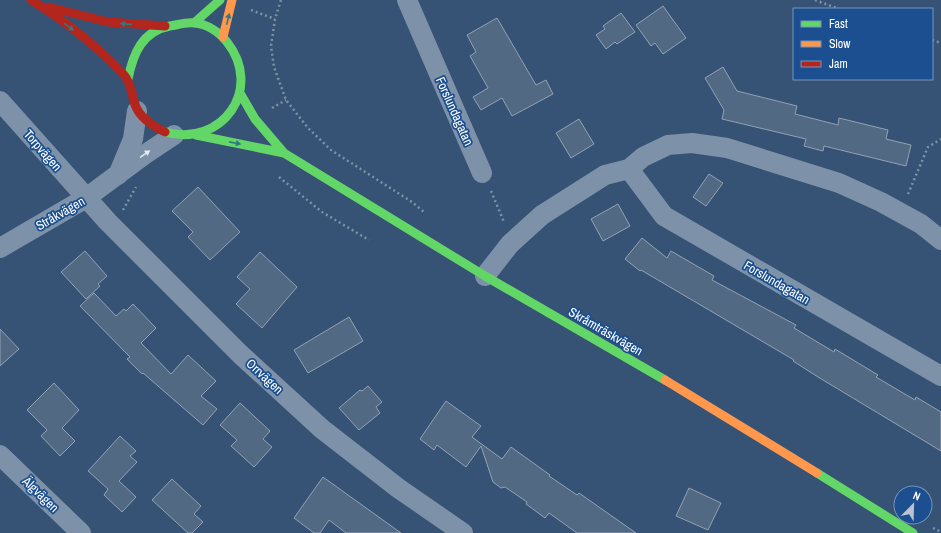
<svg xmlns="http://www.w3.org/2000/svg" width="941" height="533" viewBox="0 0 941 533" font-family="'Archivo Narrow',sans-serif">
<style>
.building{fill:#526984;stroke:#92a2b6}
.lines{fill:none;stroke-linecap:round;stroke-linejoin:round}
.path{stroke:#7d92a8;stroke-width:2.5;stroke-dasharray:2 3;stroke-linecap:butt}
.street{stroke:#7d92a8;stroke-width:20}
.fast{stroke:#63d668;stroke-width:9}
.slow{stroke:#ff974d;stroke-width:9}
.jam{stroke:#b3261e;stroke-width:9}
.oneway{fill:#317883}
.oneway2{fill:#e5e9ee}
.labels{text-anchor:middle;stroke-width:3.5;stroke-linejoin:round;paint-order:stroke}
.street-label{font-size:13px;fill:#fff;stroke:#1b4f8f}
</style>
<rect width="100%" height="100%" fill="#365274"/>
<path class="building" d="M663,6l23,32 -23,16 -8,-11 -4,3 -15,-21z
M621,13l14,19 -18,12 -2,-2 -9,7 -10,-14 9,-6 -2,-3z
M497,18l39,67 10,-5 7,14 -41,22 -10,-18 -21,12 -8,-13 15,-9 -18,-32 6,-4 -9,-17z
M723,67l14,24 60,15 -2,8 43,11 1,-7 49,12 -2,9 25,6 -5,21 -82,-20 -1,5 -19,-5 2,-7 -84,-20 2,-9 -19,-32z
M579,119l15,25 -23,14 -15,-25z
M709,174l14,9 -17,23 -13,-9z
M198,187l42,45 -30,28 -22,-23 5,-5 -21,-21z
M618,204l12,22 -27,15 -12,-22z
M642,238l25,20 4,-7 43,25 -2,4 84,45 -2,3 40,24 1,-3 43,26 -2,2 39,23 1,-3 25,15v39l-123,-74 -25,-16 1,-1 -153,-90 -1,1 -15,-12z
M85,251l22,25 -9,8 2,2 -14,13 -25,-27z
M260,252l37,35 -35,41 -26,-24 14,-15 -13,-12z
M94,293l22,23 8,-7 2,2 7,-7 23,24 -15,15 30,31 17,-19 28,26 -15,15 16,13 -14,16 -60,-52 -1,1 -15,-15 3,-2 -50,-51z
M349,317l14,24 -55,32 -14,-23z
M0,329l19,20 -19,17z
M54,383l25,27 -17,18 13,13 -15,15 -19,-20 6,-6 -20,-20z
M368,386l14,16 -6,5 4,6 -21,17 -20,-22 21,-18 2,1z
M446,401l35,25 -9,11 30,22 9,-12 39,28 -1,1 28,19 2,-2 57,40h-59l-28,-20 -4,5 -19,-14 1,-2 -22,-15 -4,1 -8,-6 -12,-36 -15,21 -29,-22 -3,5 -14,-11z
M240,403l30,28 -7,8 9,8 -18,20 -23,-21 6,-6 -17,-15z
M120,436l16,15 -6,5 7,6 -18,19 17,16 -14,15 -18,-17 4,-6 -20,-18z
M323,477l78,56h-55l-17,-13 -9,13h-6l-20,-15z
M172,479l29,27 -7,8 9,8 -11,11h-4l-36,-33z
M689,488l32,15 -13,27 -32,-14z"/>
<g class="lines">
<path class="path" d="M281,0l-6,19 -4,27 3,21 12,33 22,28 23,22 81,52 12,10
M815,0l24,9
M251,10l24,9
M932,40l9,3
M272,108l14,-8
M279,177l43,35 47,28
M491,191l13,31
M908,194l20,-47 13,-8
M123,210l13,-23
M933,528l8,4"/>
<path class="street" d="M407,0l75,173
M0,101l108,121 132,132 82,75 76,59 65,45
M629,169l35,47 277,160
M118,175l15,-36 4,-28
M0,248l86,-50 58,-43 30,-20
M485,276l25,-32 32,-29 63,-40 24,-6 14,-12 25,-12 24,-2 35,5 112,35 42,19 40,22 20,16
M0,455l81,78"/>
<path class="fast" d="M194,23l26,-23
M128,79c5,-25 14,-48 42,-53 7,-1 16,-4 24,-3 13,1 25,9 33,19 37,47 -5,106 -62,90
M240,93l15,26 29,34 201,123 180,104
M196,135l88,18
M817,473l96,60"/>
<path class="slow" d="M223,37l9,-37
M665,380l152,93"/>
<path class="jam" d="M31,0c34,21 66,46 93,75 9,10 7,23 13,34 5,10 19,19 28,23
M48,7l60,15 57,4"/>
</g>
<defs><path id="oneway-solid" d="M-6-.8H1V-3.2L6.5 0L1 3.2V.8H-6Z"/></defs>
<g class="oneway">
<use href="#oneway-solid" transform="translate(228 19) rotate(-77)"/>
<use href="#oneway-solid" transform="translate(126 24) rotate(-175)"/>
<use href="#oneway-solid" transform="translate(69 27) rotate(36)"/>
<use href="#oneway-solid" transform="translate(235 143) rotate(11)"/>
</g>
<use class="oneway2" href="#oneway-solid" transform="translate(145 154) rotate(-35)"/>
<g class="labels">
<g class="street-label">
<text transform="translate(455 111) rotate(66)" y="5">Forslundagatan</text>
<text transform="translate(43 150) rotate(49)" y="5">Torpvägen</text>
<text transform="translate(60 213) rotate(-30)" y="5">Stråkvägen</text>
<text transform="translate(777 282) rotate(30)" y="5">Forslundagatan</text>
<text transform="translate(606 331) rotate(30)" y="5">Skråmträskvägen</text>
<text transform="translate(265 376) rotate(43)" y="5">Orrvägen</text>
<text transform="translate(41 494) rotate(44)" y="5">Älgvägen</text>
</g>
</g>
<rect x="793" y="8" width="140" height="72" fill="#1b4f8f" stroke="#7695bc"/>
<rect x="801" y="21" width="20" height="6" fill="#63d668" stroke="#7695bc"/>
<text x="829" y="28" font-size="12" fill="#ffffff">Fast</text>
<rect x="801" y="41" width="20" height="6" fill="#ff974d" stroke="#7695bc"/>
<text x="829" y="48" font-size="12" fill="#ffffff">Slow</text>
<rect x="801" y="61" width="20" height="6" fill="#b3261e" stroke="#7695bc"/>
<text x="829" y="68" font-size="12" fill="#ffffff">Jam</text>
<g transform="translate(913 505) rotate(23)"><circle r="19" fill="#1b4f8f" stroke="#7695bc"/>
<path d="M0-3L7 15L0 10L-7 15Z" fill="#b9c2ce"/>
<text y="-6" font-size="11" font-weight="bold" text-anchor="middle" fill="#ffffff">N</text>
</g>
</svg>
